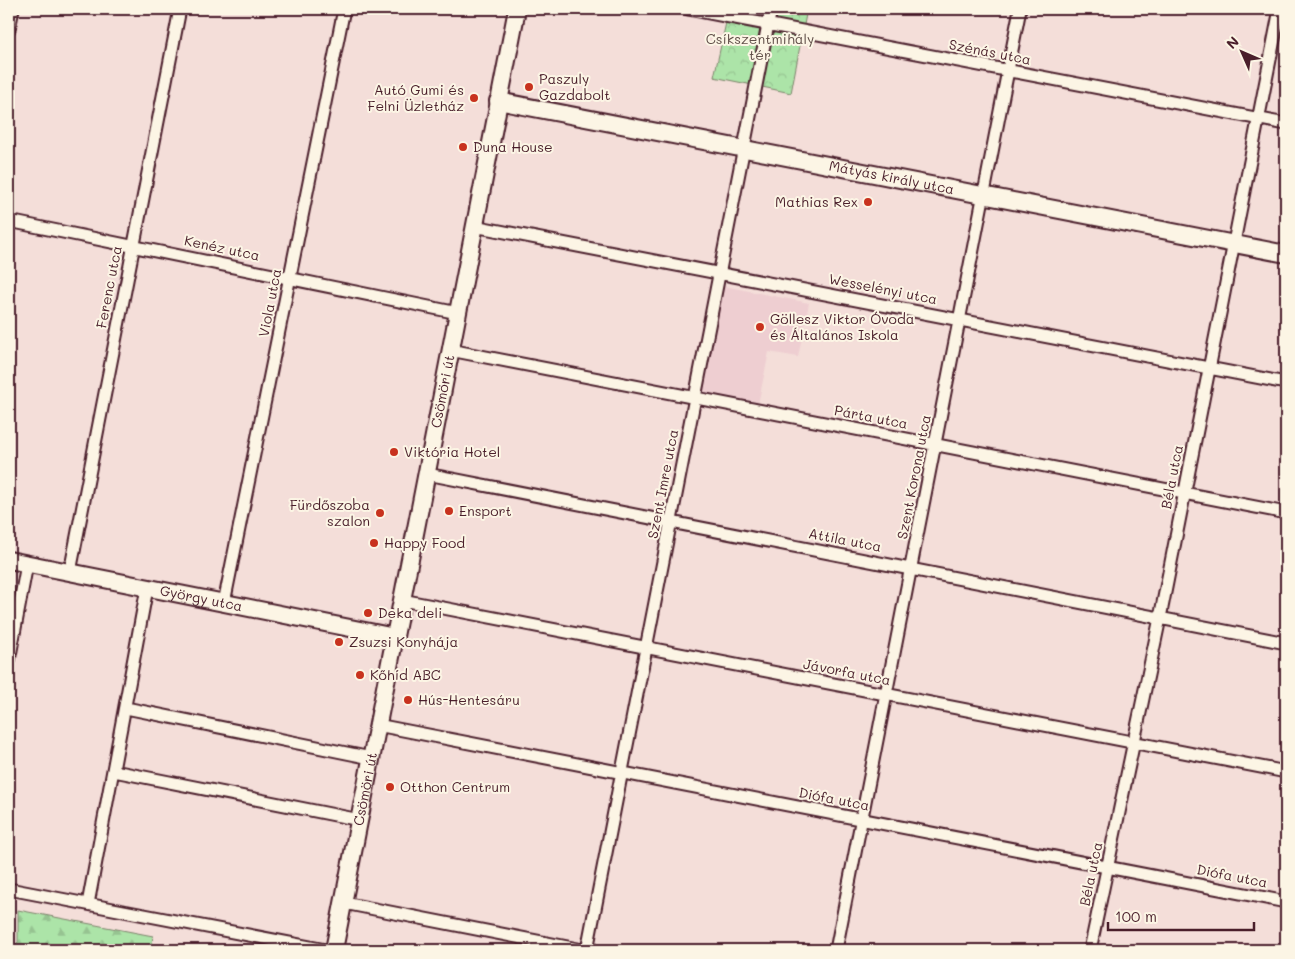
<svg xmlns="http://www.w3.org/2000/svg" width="1295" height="959" viewBox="0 0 1295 959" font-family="Mali,sans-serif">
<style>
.built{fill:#eeced1}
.forest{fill:url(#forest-firs);stroke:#7b826a}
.park{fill:url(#park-crowns);stroke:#7b826a}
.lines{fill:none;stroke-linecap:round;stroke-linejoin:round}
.street-casing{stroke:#4a1f2b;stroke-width:15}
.secondary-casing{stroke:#4a1f2b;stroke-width:20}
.street{stroke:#fcf5e5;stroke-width:11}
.secondary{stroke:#fcf5e5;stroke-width:16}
.poi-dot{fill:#c8321e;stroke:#fcf5e5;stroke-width:2}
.labels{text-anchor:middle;stroke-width:4;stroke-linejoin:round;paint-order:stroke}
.park-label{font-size:14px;fill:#62504a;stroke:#fcf5e5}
.street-label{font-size:14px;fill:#4a1f2b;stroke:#fcf5e5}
.poi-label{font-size:14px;fill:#4a1f2b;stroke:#fcf5e5;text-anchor:start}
</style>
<defs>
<pattern id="forest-firs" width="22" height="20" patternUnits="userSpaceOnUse" patternTransform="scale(1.25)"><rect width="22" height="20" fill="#ace4a8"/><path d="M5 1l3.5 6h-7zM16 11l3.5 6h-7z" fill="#96c391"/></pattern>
<pattern id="park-crowns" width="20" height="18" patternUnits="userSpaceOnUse" patternTransform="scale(1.25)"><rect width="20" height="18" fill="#ace4a8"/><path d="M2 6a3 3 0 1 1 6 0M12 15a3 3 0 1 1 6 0" fill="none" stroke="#96c391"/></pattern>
</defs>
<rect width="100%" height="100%" fill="#f4ded9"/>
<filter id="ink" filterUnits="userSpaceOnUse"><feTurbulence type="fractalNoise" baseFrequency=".02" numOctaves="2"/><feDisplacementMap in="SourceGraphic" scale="10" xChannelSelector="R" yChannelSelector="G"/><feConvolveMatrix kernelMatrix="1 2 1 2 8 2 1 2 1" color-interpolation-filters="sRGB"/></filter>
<g filter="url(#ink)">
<path class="built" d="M724,286l85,17 -11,54 -29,-5 -11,52 -55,-11z"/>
<path class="forest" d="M18,910l135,26 -2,14h-140l7,-8z"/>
<path class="park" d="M729,9h78l-16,84 -77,-16z"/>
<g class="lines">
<defs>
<path id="street" d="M688,9l598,115
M9,29l4,-20
M9,221l449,92
M474,226l812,157
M450,350l836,163
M427,474l859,169
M70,572l110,-563
M402,600l884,172
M224,603l120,-594
M9,661l18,-97
M126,708l245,50
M377,725l909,177
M114,771l246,49
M9,889l317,61
M344,903l239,47
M88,904l59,-316
M587,950l184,-941
M836,950l184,-941
M1090,950l70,-332 120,-609"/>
<g id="secondary">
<path id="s1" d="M498,101l788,153"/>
<path id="s2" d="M9,560l386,77"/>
<path id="s3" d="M334,950l183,-941"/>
</g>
</defs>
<use href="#street" class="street-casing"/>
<use href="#secondary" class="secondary-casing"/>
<use href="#street" class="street"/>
<use href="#secondary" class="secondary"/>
</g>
</g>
<g class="poi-dot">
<circle cx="529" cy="87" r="5"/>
<circle cx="474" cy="98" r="5"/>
<circle cx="463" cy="147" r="5"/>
<circle cx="868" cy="202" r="5"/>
<circle cx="760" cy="327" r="5"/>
<circle cx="394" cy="452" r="5"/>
<circle cx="449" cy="511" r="5"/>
<circle cx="380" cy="513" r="5"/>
<circle cx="374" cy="543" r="5"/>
<circle cx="368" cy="613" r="5"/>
<circle cx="339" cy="642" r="5"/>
<circle cx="360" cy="675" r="5"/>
<circle cx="408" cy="700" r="5"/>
<circle cx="390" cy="787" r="5"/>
</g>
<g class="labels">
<g class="park-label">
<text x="760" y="44">Csíkszentmihály<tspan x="760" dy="16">tér</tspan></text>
</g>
<g class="street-label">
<text transform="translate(990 52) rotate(11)" y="5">Szénás utca</text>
<text dy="5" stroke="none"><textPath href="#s1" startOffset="401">Mátyás király utca</textPath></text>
<text transform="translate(222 248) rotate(12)" y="5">Kenéz utca</text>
<text transform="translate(109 287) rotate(-79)" y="5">Ferenc utca</text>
<text transform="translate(883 289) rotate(11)" y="5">Wesselényi utca</text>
<text transform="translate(270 303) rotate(-79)" y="5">Viola utca</text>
<text dy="5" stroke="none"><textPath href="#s3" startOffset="569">Csömöri út</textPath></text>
<text transform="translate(871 417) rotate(11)" y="5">Párta utca</text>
<text transform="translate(914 477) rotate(-79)" y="5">Szent Korona utca</text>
<text transform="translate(1172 477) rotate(-79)" y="5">Béla utca</text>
<text transform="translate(663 484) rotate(-79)" y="5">Szent Imre utca</text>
<text transform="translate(845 540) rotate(11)" y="5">Attila utca</text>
<text dy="5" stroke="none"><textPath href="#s2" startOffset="196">György utca</textPath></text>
<text transform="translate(847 672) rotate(11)" y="5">Jávorfa utca</text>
<text dy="5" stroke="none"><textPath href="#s3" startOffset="164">Csömöri út</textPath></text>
<text transform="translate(834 799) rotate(11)" y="5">Diófa utca</text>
<text transform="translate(1091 874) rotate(-78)" y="5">Béla utca</text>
<text transform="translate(1232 876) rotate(11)" y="5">Diófa utca</text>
</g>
<g class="poi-label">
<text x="539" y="84">Paszuly<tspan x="539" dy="16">Gazdabolt</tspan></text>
<text x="464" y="95" text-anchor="end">Autó Gumi és<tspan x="464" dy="16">Felni Üzletház</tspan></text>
<text x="473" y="152">Duna House</text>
<text x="858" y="207" text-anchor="end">Mathias Rex</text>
<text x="770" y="324">Göllesz Viktor Óvoda<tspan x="770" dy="16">és Általános Iskola</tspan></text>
<text x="404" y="457">Viktória Hotel</text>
<text x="370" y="510" text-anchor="end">Fürdőszoba<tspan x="370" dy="16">szalon</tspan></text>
<text x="459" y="516">Ensport</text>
<text x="384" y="548">Happy Food</text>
<text x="378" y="618">Deka deli</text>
<text x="349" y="647">Zsuzsi Konyhája</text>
<text x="370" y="680">Kőhíd ABC</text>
<text x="418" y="705">Hús-Hentesáru</text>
<text x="400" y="792">Otthon Centrum</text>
</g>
</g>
<rect width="1295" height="959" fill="none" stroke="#fcf5e5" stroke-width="30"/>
<rect x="15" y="15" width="1265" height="929" fill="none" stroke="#4a1f2b" stroke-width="2" filter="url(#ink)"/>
<g transform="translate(1242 52) rotate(315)" stroke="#fcf5e5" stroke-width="4" paint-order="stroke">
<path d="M0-4L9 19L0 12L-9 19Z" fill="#4a1f2b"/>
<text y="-8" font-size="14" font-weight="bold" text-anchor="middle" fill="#4a1f2b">N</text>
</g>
<path d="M1108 922v8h146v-8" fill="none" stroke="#4a1f2b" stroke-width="2.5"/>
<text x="1115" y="922" font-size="15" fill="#4a1f2b" stroke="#fcf5e5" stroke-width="4" paint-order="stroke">100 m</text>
</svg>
